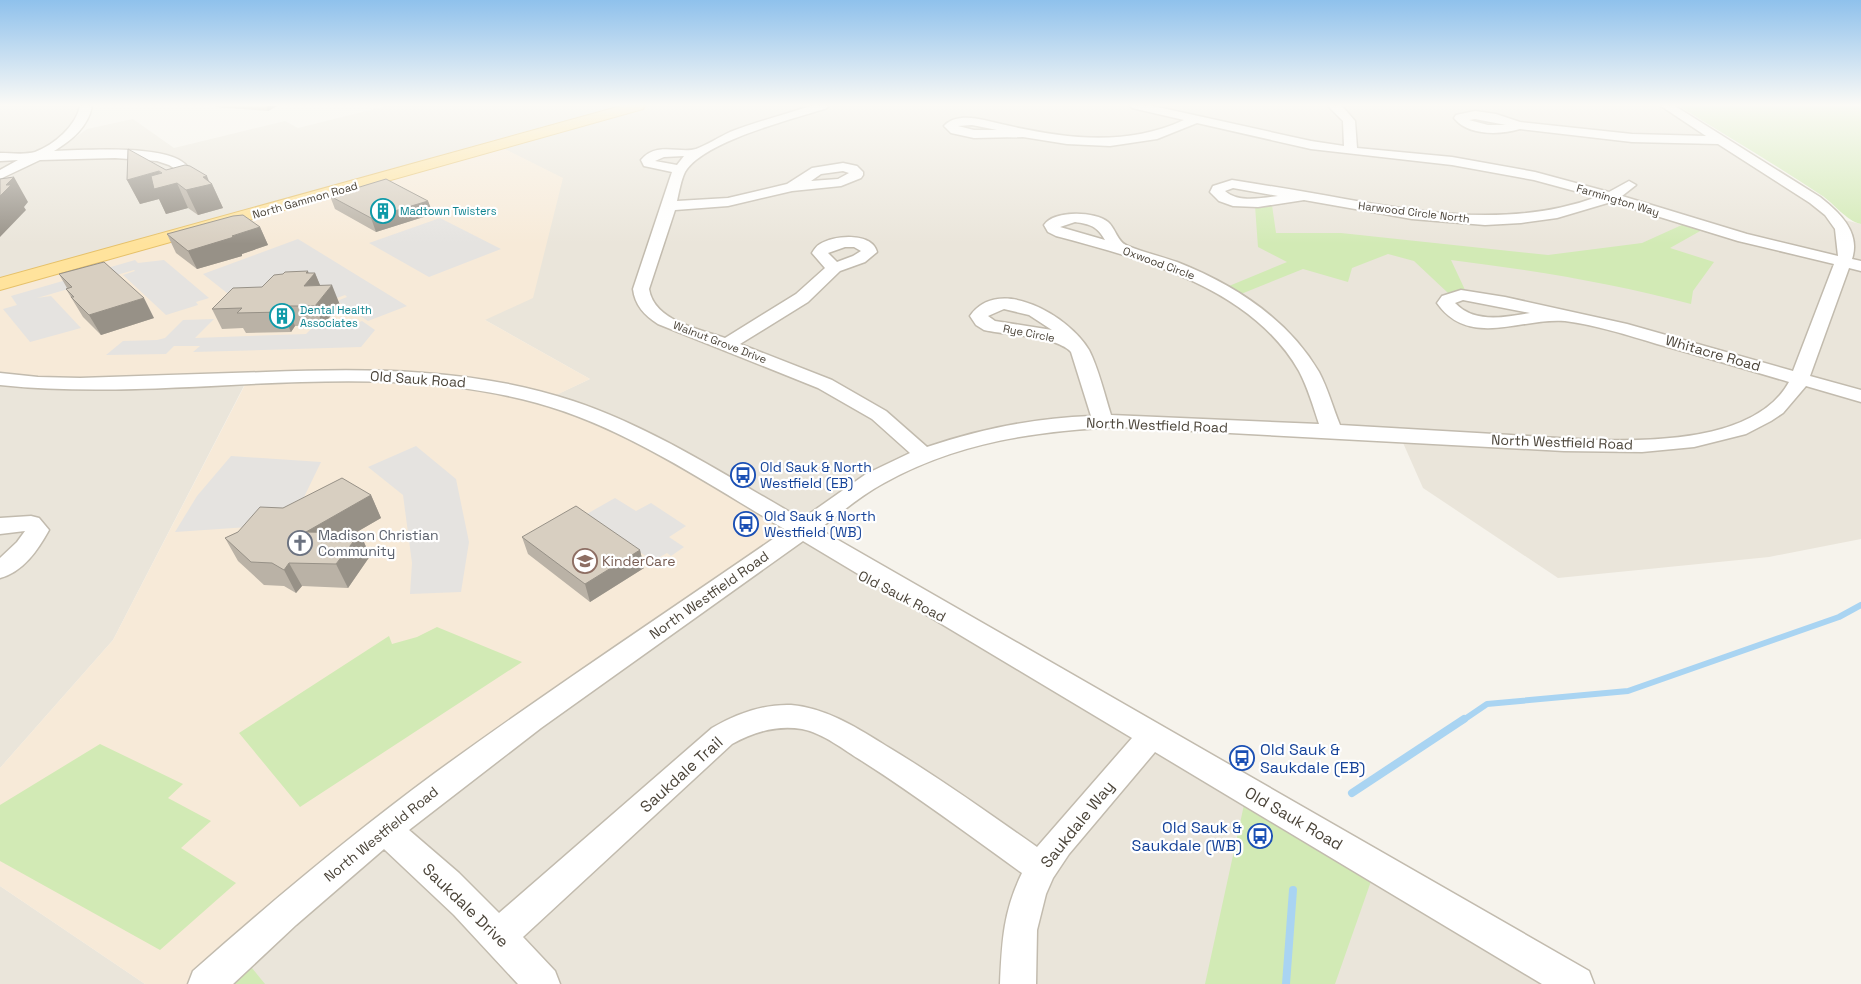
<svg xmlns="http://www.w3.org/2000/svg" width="1861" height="984" viewBox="0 0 1861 984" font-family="'Space Grotesk',sans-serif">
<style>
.residential{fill:#eae5da}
.commercial{fill:#f7ead8}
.green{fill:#d2eab5}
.parking{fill:#e5e3e0}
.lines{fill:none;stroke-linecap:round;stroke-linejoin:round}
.stream-far1{stroke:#a9d4f2;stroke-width:6}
.stream{stroke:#a9d4f2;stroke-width:8}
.minor-casing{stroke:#c2bbae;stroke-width:3}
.major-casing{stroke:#e6c16a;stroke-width:2}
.minor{fill:#fff;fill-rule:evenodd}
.major{fill:#ffe39c;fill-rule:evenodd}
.wall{fill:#bab2a6}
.shaded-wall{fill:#979187}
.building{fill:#d8cfc1;stroke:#979187}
.labels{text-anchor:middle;stroke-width:4.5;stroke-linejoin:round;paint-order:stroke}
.far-street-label{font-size:11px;fill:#4b4439;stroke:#fff}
.far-culture-label{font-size:11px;fill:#0d838f;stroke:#fff;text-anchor:start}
.street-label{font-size:14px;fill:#4b4439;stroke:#fff}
.transit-label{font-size:14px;fill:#164399;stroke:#fff;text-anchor:start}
.worship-label{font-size:14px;fill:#5b616d;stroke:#fff;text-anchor:start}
.education-label{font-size:14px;fill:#785e54;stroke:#fff;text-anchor:start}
.near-transit-label{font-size:16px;fill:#164399;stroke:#fff;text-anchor:start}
.near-street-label{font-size:16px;fill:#4b4439;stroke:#fff}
</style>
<rect width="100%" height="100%" fill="#f6f3ec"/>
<path class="residential" d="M0,106h86l-10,23 -76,46z
M386,106h239l-625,172v-96l62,-35 25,-18 46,-10 41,29 111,-27 13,7z
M638,106h1029l169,112 25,6v315l-92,18 -211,21 -135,-90 -23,-52 -314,-14 -162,33 -121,74 773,455h-1370l341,-585 43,-20 -105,-59 14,-174z
M248,378l-135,262 -113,128v-389z
M0,886l145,98h-145z"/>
<path class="commercial" d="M499,146l64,32 -30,120 -48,22 105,59 -42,20 19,7 236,124 -216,150 -381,304h-61l-145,-98v-118l113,-128 135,-261h-248v-95z"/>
<path class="green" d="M1679,106h182v118c-15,-3 -27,-21 -40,-29 -46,-31 -95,-59 -142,-89z
M1272,205l4,28h65l207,22 94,-12 42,-19 18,6 -32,18 44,14 -21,29 -2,13c-79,-21 -159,-34 -240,-44l15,32 -18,1 -34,-32 -26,-7 -36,14 -4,14 -45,-13 -62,25 -12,-8 58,-24 -29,-15 -3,-41z
M437,627l85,35 -222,145 -61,-74 150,-97 3,8 25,-7z
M100,744l83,40 -15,14 43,23 -30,27 55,35 -76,67 -160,-89v-56z
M1247,791l129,76 -41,117h-130z
M239,952l26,32h-59z"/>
<path class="parking" d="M440,218l61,31 -72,28 -60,-34z
M298,239l109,67 -39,15 -31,-20 10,-4 -2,-2 -11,4 -82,2 -15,-11 -10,3 -24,-19z
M135,260l3,3 26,-3 45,38 -13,4 2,3 -32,10 -43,-40 12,-4 -1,-1 -97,28 14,-2 30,32 -51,14 -27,-33 14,-4 -6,-9z
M214,319l-19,19 111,-4 6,-6 37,-2 13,-5 13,9 -14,17 -168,5 7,-6h-26l-8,8 -60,1 17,-14 34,-1 8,-2 18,-18z
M416,446l40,33 13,63 -8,50 -51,2 2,-31 -9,-68 -35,-28z
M231,456l90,6 -30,62 -116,8 22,-36z
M615,498l21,13 15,-8 35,23 -17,11 15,10 -13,9 -4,-3 -14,8 -68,-46z"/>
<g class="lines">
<path class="stream-far1" d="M1462,721l25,-17 141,-13 211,-74 22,-12"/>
<path class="stream" d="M1352,793l112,-74
M1286,984l7,-94"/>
<defs>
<path id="minor" d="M80,106h12c-4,21 -20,34 -38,45 31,-1 102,-6 127,10 7,4 11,11 15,18l-2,3h-10l-7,-12 -8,-5 -12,-4 -42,-3 -75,2 -40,19v-9l18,-10 -18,1v-8c10,0 25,2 35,-1 19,-7 41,-26 45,-46z
M810,106h19l-2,2c-33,11 -124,33 -142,64 -4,8 -6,20 -8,29l51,-3 59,-14 25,-16 31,-5 14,3 6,6v3l-2,3 -20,8 -49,5 -64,15 -53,4 -26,79c5,32 50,40 76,49l71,-44 29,-26 -13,-15c2,-3 4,-7 8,-9 14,-9 52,-12 57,8l-12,10 -25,9 -32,31 -68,42 92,36 54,31 41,36c53,-18 108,-29 164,-31l-20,-64c-14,-16 -66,-17 -87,-22l-8,-5 -6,-9c29,-42 100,1 119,34 9,17 16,46 22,65l208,9c-6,-18 -11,-36 -20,-53 -48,-84 -157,-112 -243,-135l-8,-4 -4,-7c10,-15 51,-14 64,-3 7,6 10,20 18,23 16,7 34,11 51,17 56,22 111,57 142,110 9,17 14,36 21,53 57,3 114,7 171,10 72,4 236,24 278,-53 -44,-13 -88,-26 -132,-38 -30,-9 -61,-19 -92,-23 -42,-4 -96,28 -128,-18l5,-7 19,-6 44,7 122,27 166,47 41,-107 -96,-23 -127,-39 -54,16 -36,5 -36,2 -73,-6 -108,-19 -46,7 -25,-1 -14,-5 -9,-9 3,-6 19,-6c38,6 75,12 113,19 83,15 170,28 252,-2l-63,-17 -82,-15 -141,-16 -114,-26 -40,16 -47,7 -43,-2 -44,-7 -49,1 -23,-5 -7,-7c9,-11 28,-9 40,-6 66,16 135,30 200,0l-52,-12 -2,-2h23l158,35 33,5 -1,-25 -15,-15h14l13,15 2,27 95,9 83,15 74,20 20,-11 7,4 -14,11 125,38 91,22 -3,-27 -10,-14 -15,-12 -92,-59 -86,-2 -112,-13c-20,6 -52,7 -66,-11l2,-3 19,-4 21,3 24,8 112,12 74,2 -45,-30h14l145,91c19,15 41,35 32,62l9,2v10l-12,-3 -39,108 51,14v12l-55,-16 -23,27 -12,8 -25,13 -52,13 -52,5 -78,-1 -446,-24c-82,4 -161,15 -234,56 -23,12 -44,31 -65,46l770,442 5,13h-52l-387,-232 -86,102 -16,24 -7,16 -9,36 -1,54h-36c2,-42 3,-72 22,-111 -53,-38 -105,-77 -160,-112 -18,-11 -39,-28 -60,-32 -26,-4 -48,3 -70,15l-209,193 32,34 5,13h-42l-64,-69 -70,-66 -88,76 -63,59h-45l5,-13c78,-69 158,-136 242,-198 115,-84 234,-162 351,-243 -78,-46 -161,-103 -249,-127 -175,-48 -359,1 -537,-18v-12l38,4 42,1c62,-2 124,-4 186,-6 103,-4 208,-4 307,29 81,27 155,76 229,118l64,-45 44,-21 -38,-34 -54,-31 -160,-64c-14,-9 -23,-19 -25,-35l39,-117 -28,-6 -3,-6c15,-19 39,-6 55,-11 11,-4 23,-12 34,-17 26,-10 53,-17 80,-26zM1475,119l31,6h-18l-19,-5zM972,125l25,5h-23l-16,-4zM684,156l-7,9 -22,-4 9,-4zM843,171l6,2 -11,6 -27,2 10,-7zM1233,188l45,8c-16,2 -40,7 -53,-5zM1075,222c15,2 22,4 30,18l-45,-13zM845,247h9l7,4 -8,5 -16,6 -9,-9zM1463,300l67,13c-25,4 -55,11 -75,-10zM1004,309l25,6 23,15 -57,-9 -7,-5zM803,541l329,197 -95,109c-49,-34 -97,-69 -149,-100 -29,-18 -61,-39 -97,-42 -28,-1 -55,9 -79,23l-213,185 -40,-40 -50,-43 132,-102z
M31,516l8,2 10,12c-11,20 -26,42 -49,48v-20l17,-16 8,-11 -25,3v-16z"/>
<path id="major" d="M621,106h24l-2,3 -643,181v-12z"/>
</defs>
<use href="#minor" class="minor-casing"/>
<use href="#major" class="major-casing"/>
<use href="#minor" class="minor"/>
<use href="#major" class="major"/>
</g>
<path class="wall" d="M215,106h62l-9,5 -53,-4z
M166,170l43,11 3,3 11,24 -25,7 -10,-7 -22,6 -7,-15 -19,5 -13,-24z
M330,196l98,5 5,13 -57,18 -41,-23z
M260,227l8,18 -26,9v2l-45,13 -21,-16 -9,-19z
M308,273h7l5,13 20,19 -17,20 -28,1 -4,6 -45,1 -3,-5 -21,1 -10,-20 50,-22z
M59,274l95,44 -53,17 -18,-18 -17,-28 1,-1z
M371,495l10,23 -26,15h5l10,23 -22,32 -46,-2 -6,7 -12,-7 -20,-1 -26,-24 -13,-23 13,-6 45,-24z
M522,537l118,13 4,18 -54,34 -62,-48z"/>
<path class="shaded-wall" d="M266,106h11l-9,5z
M159,171l7,15 11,-3 11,25 -22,6 -7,-15 -19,5 -13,-24z
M207,176l3,8h2l11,24 -25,7 -12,-25 17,-13z
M14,177l14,25 -4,5 2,3 -26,27v-41l6,-11z
M428,201l5,13 -57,18 -5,-14z
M260,227l8,18 -26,9v2l-45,13 -9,-18z
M308,271l2,7 5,-5 8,19 -19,-6 2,-13z
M332,285l8,20 -17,20 -8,-19z
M144,298l10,20 -53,17 -12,-20z
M287,306l8,20 -4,6 -9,-20z
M371,495l10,23 -64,37 -11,-23z
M360,533l10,23 -22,32 -12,-24z
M640,550l4,18 -54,34 -5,-18z
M289,563l13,23 -6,7 -12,-23z"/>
<path class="building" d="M128,149l38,21 19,-5 5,1 17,10 -4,1 9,7 -26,6 -9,-7 -23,6 -3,-13 11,-3 -3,-2 -32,9z
M14,177l-8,8h5l-11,11v-17z
M386,179l42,22 -57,17 -41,-22z
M243,215l17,12 -28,9 2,1 -46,14 -21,-17 66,-18z
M104,262l40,36 -55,17 -18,-18h3l-8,-8 6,-2 -13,-13z
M308,271l-2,2h9l-11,13 28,-1 -17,21h-28l-5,6 -45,1 5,-5 -30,1 21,-21 29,-1 12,-12 9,-1 2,-2z
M342,478l29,17 -65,37 54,1 -24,31 -47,-1 -5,7 -12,-7 -21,-1 -26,-24 13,-6 22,-25 23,1z
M576,506l64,44 -55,34 -63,-47z"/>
<linearGradient id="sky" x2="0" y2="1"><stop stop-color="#8fc1ec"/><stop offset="0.43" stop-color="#fbfaf6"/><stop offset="1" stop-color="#fbfaf6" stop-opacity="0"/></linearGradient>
<rect width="1861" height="244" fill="url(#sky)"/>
<defs>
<symbol id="building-ring" viewBox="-11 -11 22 22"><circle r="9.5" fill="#fff" stroke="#0f9aa8" stroke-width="1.5"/><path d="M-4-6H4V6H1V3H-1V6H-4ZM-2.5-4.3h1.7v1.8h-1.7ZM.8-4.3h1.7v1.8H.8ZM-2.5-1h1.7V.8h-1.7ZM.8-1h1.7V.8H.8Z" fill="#0f9aa8"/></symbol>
<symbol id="bus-ring" viewBox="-11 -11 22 22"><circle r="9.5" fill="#fff" stroke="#1a4fb4" stroke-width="1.5"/><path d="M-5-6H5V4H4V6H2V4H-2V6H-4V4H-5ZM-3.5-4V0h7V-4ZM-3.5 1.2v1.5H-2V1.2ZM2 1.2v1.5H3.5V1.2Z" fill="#1a4fb4"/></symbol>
<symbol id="church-ring" viewBox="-11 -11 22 22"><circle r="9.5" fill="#fff" stroke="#6b7280" stroke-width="1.5"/><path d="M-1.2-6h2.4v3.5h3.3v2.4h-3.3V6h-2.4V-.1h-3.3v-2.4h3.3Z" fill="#6b7280"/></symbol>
<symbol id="school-ring" viewBox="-11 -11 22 22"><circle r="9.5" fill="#fff" stroke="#8d6e63" stroke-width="1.5"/><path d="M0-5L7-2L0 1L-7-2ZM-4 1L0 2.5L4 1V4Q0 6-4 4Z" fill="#8d6e63"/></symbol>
</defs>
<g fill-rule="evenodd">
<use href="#building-ring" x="369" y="197" width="28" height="28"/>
<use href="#building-ring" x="268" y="302" width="28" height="28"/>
<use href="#bus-ring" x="729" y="461" width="28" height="28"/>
<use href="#bus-ring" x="732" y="510" width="28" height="28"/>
<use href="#church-ring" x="286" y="529" width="28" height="28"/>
<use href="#school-ring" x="571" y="547" width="28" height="28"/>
<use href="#bus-ring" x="1228" y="744" width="28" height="28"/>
<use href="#bus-ring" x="1246" y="822" width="28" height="28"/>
</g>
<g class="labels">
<g class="far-street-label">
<text transform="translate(305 200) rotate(-16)" y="4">North Gammon Road</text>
<text transform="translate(1618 200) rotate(17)" y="4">Farmington Way</text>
<text transform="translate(1414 212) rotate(7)" y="4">Harwood Circle North</text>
<text transform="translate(1159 263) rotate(20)" y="4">Oxwood Circle</text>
<text transform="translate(1029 333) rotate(11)" y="4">Rye Circle</text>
<text transform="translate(720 342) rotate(21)" y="4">Walnut Grove Drive</text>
</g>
<g class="far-culture-label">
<text x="400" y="215">Madtown Twisters</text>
<text x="300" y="314">Dental Health<tspan x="300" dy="13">Associates</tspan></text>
</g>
<g class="street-label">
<text transform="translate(1713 353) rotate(16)" y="5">Whitacre Road</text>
<text transform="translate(418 379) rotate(4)" y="5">Old Sauk Road</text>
<text transform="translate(1157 425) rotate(2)" y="5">North Westfield Road</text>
<text transform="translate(1562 442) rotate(2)" y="5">North Westfield Road</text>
<text transform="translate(709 595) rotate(-35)" y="5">North Westfield Road</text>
<text transform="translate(902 596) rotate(27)" y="5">Old Sauk Road</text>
<text transform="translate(381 834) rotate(-39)" y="5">North Westfield Road</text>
</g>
<g class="transit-label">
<text x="760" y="472">Old Sauk &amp; North<tspan x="760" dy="16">Westfield (EB)</tspan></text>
<text x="764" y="521">Old Sauk &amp; North<tspan x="764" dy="16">Westfield (WB)</tspan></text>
</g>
<g class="worship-label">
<text x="318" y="540">Madison Christian<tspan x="318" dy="16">Community</tspan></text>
</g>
<g class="education-label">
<text x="602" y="566">KinderCare</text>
</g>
<g class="near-transit-label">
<text x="1260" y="755">Old Sauk &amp;<tspan x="1260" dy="18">Saukdale (EB)</tspan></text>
<text x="1242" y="833" text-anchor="end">Old Sauk &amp;<tspan x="1242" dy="18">Saukdale (WB)</tspan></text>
</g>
<g class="near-street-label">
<text transform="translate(681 774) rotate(-42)" y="6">Saukdale Trail</text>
<text transform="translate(1294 818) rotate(30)" y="6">Old Sauk Road</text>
<text transform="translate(1077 824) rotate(-51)" y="6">Saukdale Way</text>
<text transform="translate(466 905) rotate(44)" y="6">Saukdale Drive</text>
</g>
</g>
</svg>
